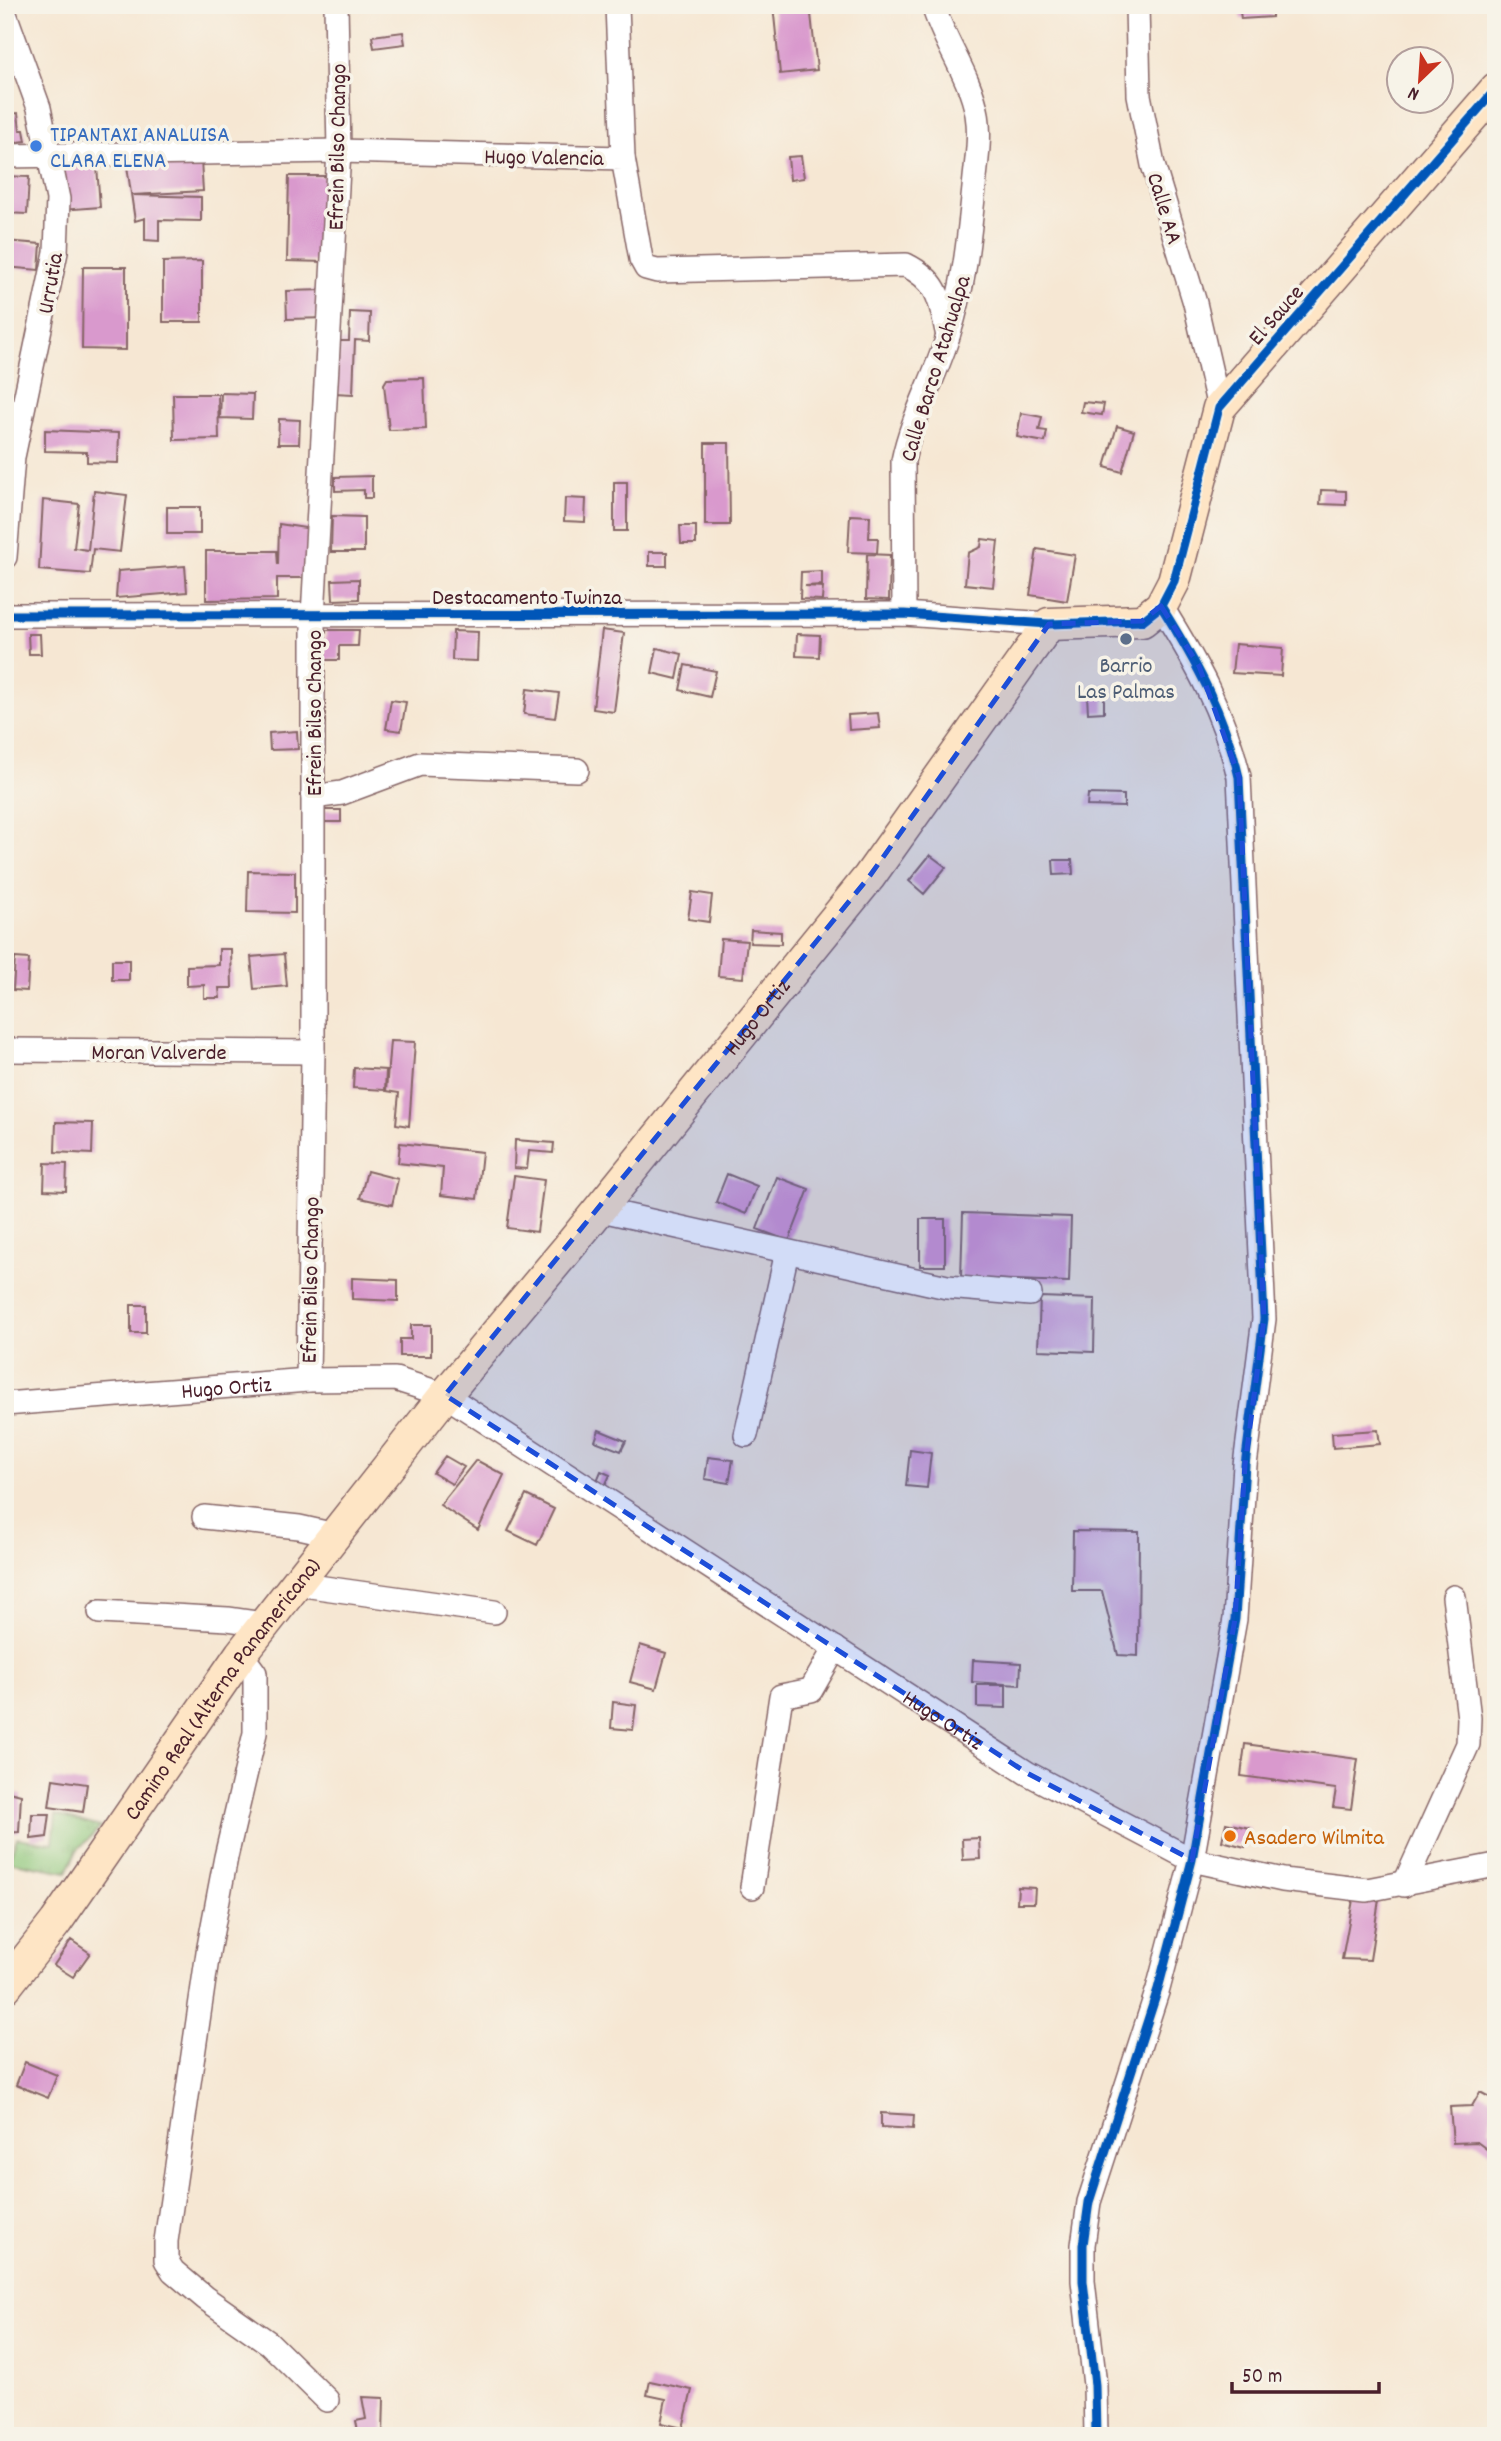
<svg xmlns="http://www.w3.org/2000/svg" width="1501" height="2441" viewBox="0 0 1501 2441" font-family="Dekko,sans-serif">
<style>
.grass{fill:url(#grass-tufts);stroke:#6c7352;stroke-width:2}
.building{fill:#d999cd}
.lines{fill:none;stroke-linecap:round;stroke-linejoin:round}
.street-casing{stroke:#866566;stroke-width:26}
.secondary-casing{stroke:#866566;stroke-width:35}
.street{stroke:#fff;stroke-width:23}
.secondary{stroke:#fee5c5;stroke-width:32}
.cycleway-casing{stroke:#f7f3e8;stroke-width:13}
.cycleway{stroke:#0057b8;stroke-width:9}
.marked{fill:#1d4ed8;fill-opacity:0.2;stroke:#1d4ed8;stroke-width:5;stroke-dasharray:14 9;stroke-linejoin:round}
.shop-dot{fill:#3f7fe0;stroke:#f7f3e8;stroke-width:2.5}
.service-dot{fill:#5c6f8a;stroke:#f7f3e8;stroke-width:2.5}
.food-dot{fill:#e8710a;stroke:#f7f3e8;stroke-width:2.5}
.labels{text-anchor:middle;stroke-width:7;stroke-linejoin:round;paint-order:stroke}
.shop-label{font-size:23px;fill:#366cbe;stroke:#f7f3e8;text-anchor:start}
.street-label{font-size:23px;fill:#4a1f2b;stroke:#f7f3e8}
.service-label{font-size:23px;fill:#4e5e75;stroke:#f7f3e8}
.food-label{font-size:23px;fill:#c56008;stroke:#f7f3e8;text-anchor:start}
</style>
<defs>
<pattern id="grass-tufts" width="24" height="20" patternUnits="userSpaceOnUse" patternTransform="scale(1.75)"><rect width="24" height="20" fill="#8ec77a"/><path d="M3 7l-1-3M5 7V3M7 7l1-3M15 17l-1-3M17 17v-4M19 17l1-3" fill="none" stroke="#7caa6a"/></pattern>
</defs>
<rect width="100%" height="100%" fill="#f7f3e8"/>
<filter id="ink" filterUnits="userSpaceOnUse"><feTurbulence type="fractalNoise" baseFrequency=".0143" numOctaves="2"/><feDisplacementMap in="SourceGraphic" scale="14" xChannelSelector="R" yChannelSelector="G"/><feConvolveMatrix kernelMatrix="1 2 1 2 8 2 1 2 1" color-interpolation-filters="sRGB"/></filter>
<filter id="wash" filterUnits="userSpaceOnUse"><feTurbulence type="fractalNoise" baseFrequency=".00686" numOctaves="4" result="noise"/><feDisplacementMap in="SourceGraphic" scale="28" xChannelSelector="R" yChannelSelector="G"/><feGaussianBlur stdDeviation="1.57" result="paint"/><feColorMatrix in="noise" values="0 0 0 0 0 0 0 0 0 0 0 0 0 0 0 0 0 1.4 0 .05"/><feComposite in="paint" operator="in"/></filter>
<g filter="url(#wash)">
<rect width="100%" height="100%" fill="#f6e7d3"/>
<path class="grass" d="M56,1815l45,12 -24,23 -10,22 -59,-11 9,-23 36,5z"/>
<g id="blocks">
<path class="building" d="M773,5h37l7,65 -37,4z
M1239,5h33v12l-31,2z
M403,32l2,12 -31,4 -2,-12z
M5,93h3l2,21 8,-1 2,17h4l2,11 -19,2z
M801,156l3,22 -14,2 -2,-23z
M201,161l2,30 -70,4 68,2v24l-42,-1v21l-14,-1v-22l-10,3 -8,-55z
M97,166l3,41 -39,3 -3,-41z
M5,176l24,1 -2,37 -22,-1z
M289,176h38l-1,86 -39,-1z
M5,241l36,3 -2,26 -34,-3z
M202,261v61h-39v-60z
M83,267h43v83l-44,-1z
M327,290l1,28 -41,1 -1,-28z
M350,312l20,1 -1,28 -14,-1 -2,54 -19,-1 1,-52h14z
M424,378l2,51 -37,1 -5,-46 3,-5z
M221,393l32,1 -1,25 -32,-1z
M173,394h45l1,45 -45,1z
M1083,402l21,2 -2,11 -21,-3z
M1021,413l21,4 -3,13 8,1 -2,11 -28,-5z
M279,419l21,1 -1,24h-21z
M1117,426l17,5 -12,41 -17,-5z
M45,430l74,3 -1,30 -31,-1v-10l-42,-1z
M705,443h24l1,82h-25z
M372,476v22h-8v-8l-29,1v-14z
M614,482h13v49h-13z
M1321,490l25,1v14l-26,-1z
M94,491l33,4 -7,57 -27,-3 -3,25 -51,-4 4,-70 36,4 -5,44 14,2z
M565,498l21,1 -1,23 -21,-1z
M167,507h33v27h-33z
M850,515l20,1 -1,22h9l-1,15 -29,-1z
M332,516l32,1v35h-33z
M279,524l33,5 -6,49h-29v21l-71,1v-49h71l1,14z
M680,526h16v18h-15z
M982,539l16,2 -5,46 -28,-3 3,-31 13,-6z
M1037,549l38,6 -8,46 -37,-6z
M649,552h18v14h-18z
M867,554l23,1 -1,45 -23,-1z
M185,566l2,26 -71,6 2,-27z
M822,571v14l-17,1 18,1 -1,13 -22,-1 1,-27z
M359,579v20l-26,1 -1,-20z
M326,630h33l-1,16h-19v14h-14z
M602,630l22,3 -10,79 -21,-3z
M453,631l25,1 -1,29 -25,-1z
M28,634h12l1,20h-12z
M797,634l23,1 -1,22 -23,-1z
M1235,644l48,4 -2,28 -49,-3z
M657,648l25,6 -5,25 -25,-6z
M685,665l31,6 -6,26 -30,-7z
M527,689l32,4 -4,25 -31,-4z
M1087,695h17v17l-16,1z
M391,700l15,2 -5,29 -15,-2z
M878,713l2,15 -31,2 -1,-15z
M297,731l1,18 -28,1 -1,-17z
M1088,794l36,1v12l-37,-1z
M324,810h17v12h-17z
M930,855l16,12 -22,27 -15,-13z
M1053,860h19l1,14 -19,1z
M248,871l47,1v41l-48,-1z
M692,892l20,3 -3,27 -21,-3z
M751,930l30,2v12l-31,-1z
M721,939l26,2 -4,37 -25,-2z
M219,949h12l1,39h-13l1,10h-16v-13l-17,1v-20l32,-1z
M284,954l3,32 -33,3 -3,-32z
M15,958l14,1 -2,32 -14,-1z
M112,960h17v20h-17z
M390,1041l25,1 -6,84 -13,-2 3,-31 -13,-2z
M354,1068l32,2 -1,20 -32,-2z
M56,1122l37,1 -1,31 -37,-2z
M515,1140l39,3 -1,10 -24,-2 -2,18 -13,-1z
M400,1143l82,9 -5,47 -36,-4 2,-27 -45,-5z
M45,1163l22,1 -1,27 -22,-1z
M367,1171l31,8 -6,26 -32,-7z
M727,1174l30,12 -11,28 -30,-12z
M514,1176l30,4 -7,52 -30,-4z
M777,1177l32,12 -20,52 -32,-12z
M963,1213l108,4 -2,65 -108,-4z
M920,1219h25v47h-25z
M352,1278l46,2v21l-46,-2z
M1040,1297l55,2 -1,53 -56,-2z
M131,1305h15v28h-15z
M411,1325h20v31h-31v-17h11z
M599,1430l27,11 -5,10 -26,-10z
M1378,1430l2,14 -47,4 -1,-15z
M910,1450l21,3 -4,35 -21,-2z
M445,1456l19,11 -12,17 -19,-11z
M708,1457l25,3 -4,23 -24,-4z
M476,1460l28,15 -26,55 -38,-25z
M601,1471l9,4 -6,13 -8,-5z
M526,1495l28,14 -17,36 -29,-14z
M1073,1531l66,1 -1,124 -20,-1 -16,-64h-30z
M640,1645l26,8 -10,36 -26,-7z
M973,1660l48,3 -1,22 -48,-3z
M977,1685h29v23l-29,-1z
M613,1702l23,3 -3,25 -22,-2z
M1245,1744l113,15 -7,50 -18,-2 3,-18 -95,-13z
M53,1779l34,5 -4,28 -34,-5z
M5,1791l16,4 -2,37 -14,1z
M32,1814h18l-3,23 -16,2z
M1226,1823l24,5 -5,19 -23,-6z
M979,1838l1,21 -17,1 -1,-21z
M5,1846h4l-1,20h-3z
M1018,1887l17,1 -1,15h-17z
M1379,1899l-9,61 -28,-1 11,-59z
M71,1940l19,13 -17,24 -19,-12z
M25,2062l32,13 -9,23 -32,-13z
M1480,2092l15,8 -7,29 8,5v22l-19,-14 -24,1 -3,-36 22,-1z
M881,2113l33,2 -1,14 -32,-2z
M650,2381l42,9 -9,38 -22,-5 5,-24 -19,-4z
M362,2397l22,1 -1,38h-24l-3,-15 10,-2z"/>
</g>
</g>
<g filter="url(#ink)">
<use href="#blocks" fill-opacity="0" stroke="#866566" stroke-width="2"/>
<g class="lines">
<defs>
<g id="street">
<path d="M617,5l6,153"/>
<path d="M1137,5l2,90 14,70 42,138 24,105"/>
<path d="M5,14l34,94 19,91 -2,53 -43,205 -8,100"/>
<path d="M5,156l334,-5 284,7 18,101 5,9 11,3 249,-6c34,17 34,36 42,71"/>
<path d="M904,614l-1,-153c9,-44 32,-83 45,-125 16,-48 21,-98 26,-148 2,-24 7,-50 3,-74 -7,-39 -33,-71 -44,-109"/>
<path d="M5,615l899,-1 145,10"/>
<path d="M313,797l29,-4 78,-29 157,6"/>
<path d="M5,1050l308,2"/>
<path d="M597,1209l350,78 83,7"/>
<path d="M308,1380l5,-328v-436l26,-465 -3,-146"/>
<path id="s1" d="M5,1404l303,-24 87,-1 50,16 582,378 165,87 91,20 84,10 129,-25"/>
<path d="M746,1435l41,-183"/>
<path d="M204,1517l95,10 36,8"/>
<path d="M296,1584l198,28"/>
<path d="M100,1612l128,7 36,5"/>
<path d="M241,1654l14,19v60l-29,124 -18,95 -42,289v19l7,11 32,27 64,45 58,57"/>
<path d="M1404,1885l64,-141 1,-26 -15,-121"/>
<path d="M752,1887l29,-191 30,-6 24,-42"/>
<path d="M1096,2436l-1,-51 -12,-104v-36l6,-43 69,-213 34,-129 43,-241 10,-154 19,-146 -25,-542c-15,-65 -43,-115 -78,-171"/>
</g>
<g id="secondary">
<path id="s2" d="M5,1987l51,-65 185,-268 204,-259 123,-147 301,-371 180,-253 93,-3 19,-15 13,-25 45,-173 277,-319"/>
</g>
</defs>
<use href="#street" class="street-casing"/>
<use href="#secondary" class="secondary-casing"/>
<use href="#street" class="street"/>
<use href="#secondary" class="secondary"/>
<defs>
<path id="cycleway" d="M5,615l899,-1 145,10 93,-3 19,-15 13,-25 45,-173 277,-319
M1096,2436l-1,-51 -12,-104v-36l6,-43 69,-213 34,-129 43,-241 10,-154 19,-146 -25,-542c-15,-65 -43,-115 -78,-171"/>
</defs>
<use href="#cycleway" class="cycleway-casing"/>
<use href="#cycleway" class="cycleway"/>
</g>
</g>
<path class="marked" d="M1161,606l38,60 40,111 25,542 -19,146 -10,154 -43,241 -165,-87 -582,-378 424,-518 180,-253 93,-3z"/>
<circle class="shop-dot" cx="36" cy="146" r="7"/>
<circle class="service-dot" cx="1126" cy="639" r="7"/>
<circle class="food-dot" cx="1230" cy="1836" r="7"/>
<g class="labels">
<g class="shop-label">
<text x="50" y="141">TIPANTAXI ANALUISA<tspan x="50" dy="26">CLARA ELENA</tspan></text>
</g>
<g class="street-label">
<text transform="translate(336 147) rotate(-89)" y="8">Efrein Bilso Chango</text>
<text transform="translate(544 156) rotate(1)" y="8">Hugo Valencia</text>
<text transform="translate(1166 208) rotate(73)" y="8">Calle AA</text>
<text transform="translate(49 283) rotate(-80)" y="8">Urrutia</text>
<text transform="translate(1275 314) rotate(-49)" y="8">El Sauce</text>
<text transform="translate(934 368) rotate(-73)" y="8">Calle Barco Atahualpa</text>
<text x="527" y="604">Destacamento Twinza</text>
<text transform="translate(313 713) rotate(-90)" y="8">Efrein Bilso Chango</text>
<text dy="8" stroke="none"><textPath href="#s2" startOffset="1228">Hugo Ortiz</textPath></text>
<text x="159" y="1059">Moran Valverde</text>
<text transform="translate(309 1280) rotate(-89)" y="8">Efrein Bilso Chango</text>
<text dy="8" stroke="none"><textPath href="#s1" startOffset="222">Hugo Ortiz</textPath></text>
<text dy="8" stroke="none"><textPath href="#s2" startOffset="369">Camino Real (Alterna Panamericana)</textPath></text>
<text dy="8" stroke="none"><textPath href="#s1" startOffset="1038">Hugo Ortiz</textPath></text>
</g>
<g class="service-label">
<text x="1126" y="672">Barrio<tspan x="1126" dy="26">Las Palmas</tspan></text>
</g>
<g class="food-label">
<text x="1244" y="1844">Asadero Wilmita</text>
</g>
</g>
<rect width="1501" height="2441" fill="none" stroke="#f7f3e8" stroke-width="28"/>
<g transform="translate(1420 80) rotate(205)"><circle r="33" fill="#f7f3e8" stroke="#b29e9c" stroke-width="2"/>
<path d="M0-5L12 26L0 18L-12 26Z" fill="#c8321e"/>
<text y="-10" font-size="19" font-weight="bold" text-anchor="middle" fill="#4a1f2b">N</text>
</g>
<path d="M1232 2382v10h147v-10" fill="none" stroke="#4a1f2b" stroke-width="3.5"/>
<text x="1242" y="2382" font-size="21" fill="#4a1f2b" stroke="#f7f3e8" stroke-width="5" paint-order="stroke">50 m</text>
</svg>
